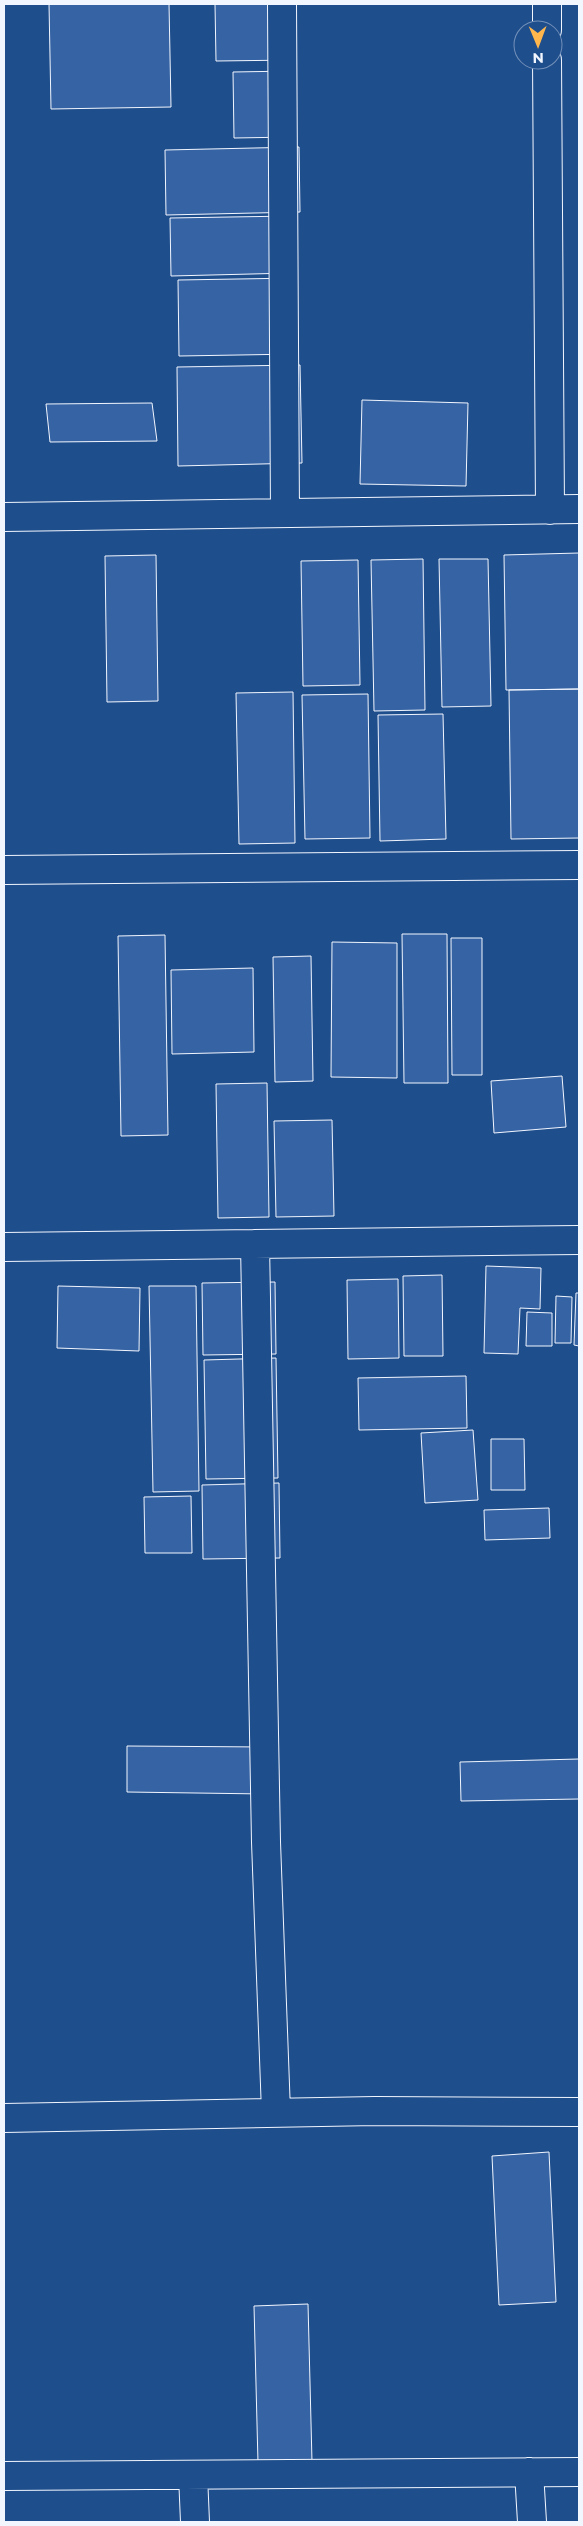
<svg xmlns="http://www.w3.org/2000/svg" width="583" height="2526" viewBox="0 0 583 2526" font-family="Montserrat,sans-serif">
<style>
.building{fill:#3563a3;stroke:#f2f6ff}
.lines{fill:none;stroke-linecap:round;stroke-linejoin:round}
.minor-casing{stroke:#f2f6ff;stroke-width:30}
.minor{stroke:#1f4e8c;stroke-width:28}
</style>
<rect width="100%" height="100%" fill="#1f4e8c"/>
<path class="building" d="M49,4h120l2,103 -120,2z
M215,4h79l1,56 -79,1z
M292,71l1,66 -59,1 -1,-66z
M299,147l1,65 -134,3 -1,-65z
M291,216l1,57 -121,3 -1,-58z
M297,278l1,76 -119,2 -1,-76z
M300,365l2,98 -124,3 -1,-99z
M362,400l106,3 -2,83 -106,-2z
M152,403l5,38 -107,1 -4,-38z
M579,553v136l-73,1 -2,-135z
M156,555l2,146 -51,1 -2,-146z
M423,559l2,151 -51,1 -3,-151z
M439,559h49l3,147 -49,1z
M358,560l2,125 -57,1 -2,-125z
M579,689v149l-68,1 -2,-149z
M293,692l2,151 -56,1 -3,-151z
M368,694l2,144 -65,1 -3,-144z
M443,714l3,125 -66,2 -2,-126z
M402,934h45l1,149h-44z
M165,935l3,200 -47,1 -3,-200z
M451,938h31v137h-30z
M332,942l65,1v135l-66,-1z
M311,956l2,125 -38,1 -2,-125z
M253,968l1,84 -82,2 -1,-84z
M562,1076l4,51 -72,6 -3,-52z
M267,1083l2,134 -51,1 -2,-134z
M332,1120l2,96 -58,1 -2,-96z
M486,1266l55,2 -1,41 -20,-1 -2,46 -34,-1z
M442,1275l1,81h-39l-1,-80z
M398,1279l1,79 -51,1 -1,-79z
M275,1282l1,72 -73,1 -1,-72z
M58,1286l82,2 -1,63 -82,-3z
M149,1286h47l3,205 -46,1z
M576,1293h3v53l-5,-1z
M556,1296l16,1 -1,46h-16z
M527,1312l25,1v33h-26z
M276,1358l2,120 -72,1 -2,-119z
M466,1376l1,52 -108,2 -1,-52z
M473,1430l5,70 -53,3 -4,-70z
M491,1439h33l1,51h-34z
M279,1483l1,75 -77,1 -1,-74z
M191,1496l1,57h-47l-1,-56z
M549,1508l1,30 -65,2 -1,-30z
M127,1746l138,1 -1,47 -137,-2z
M579,1759v40l-118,2 -1,-39z
M549,2152l7,150 -57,3 -7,-149z
M308,2304l4,158 -54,1 -4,-157z"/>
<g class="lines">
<defs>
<path id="minor" d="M282,4l3,509
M547,4v26
M547,60l3,450
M4,517l575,-8
M4,870l575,-5
M255,1244l11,598 10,270
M4,1247l575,-7
M4,2118l371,-7 204,1
M529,2472l3,50
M193,2475l2,47
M4,2476l575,-4"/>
</defs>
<use href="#minor" class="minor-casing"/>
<use href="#minor" class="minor"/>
</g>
<rect width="583" height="2526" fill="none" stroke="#f2f6ff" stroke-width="10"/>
<g transform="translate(538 45) rotate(179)"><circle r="24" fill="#1f4e8c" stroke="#7391ba"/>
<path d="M0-4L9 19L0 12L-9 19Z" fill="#ffb74d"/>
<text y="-8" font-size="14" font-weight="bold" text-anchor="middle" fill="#f2f6ff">N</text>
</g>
</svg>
